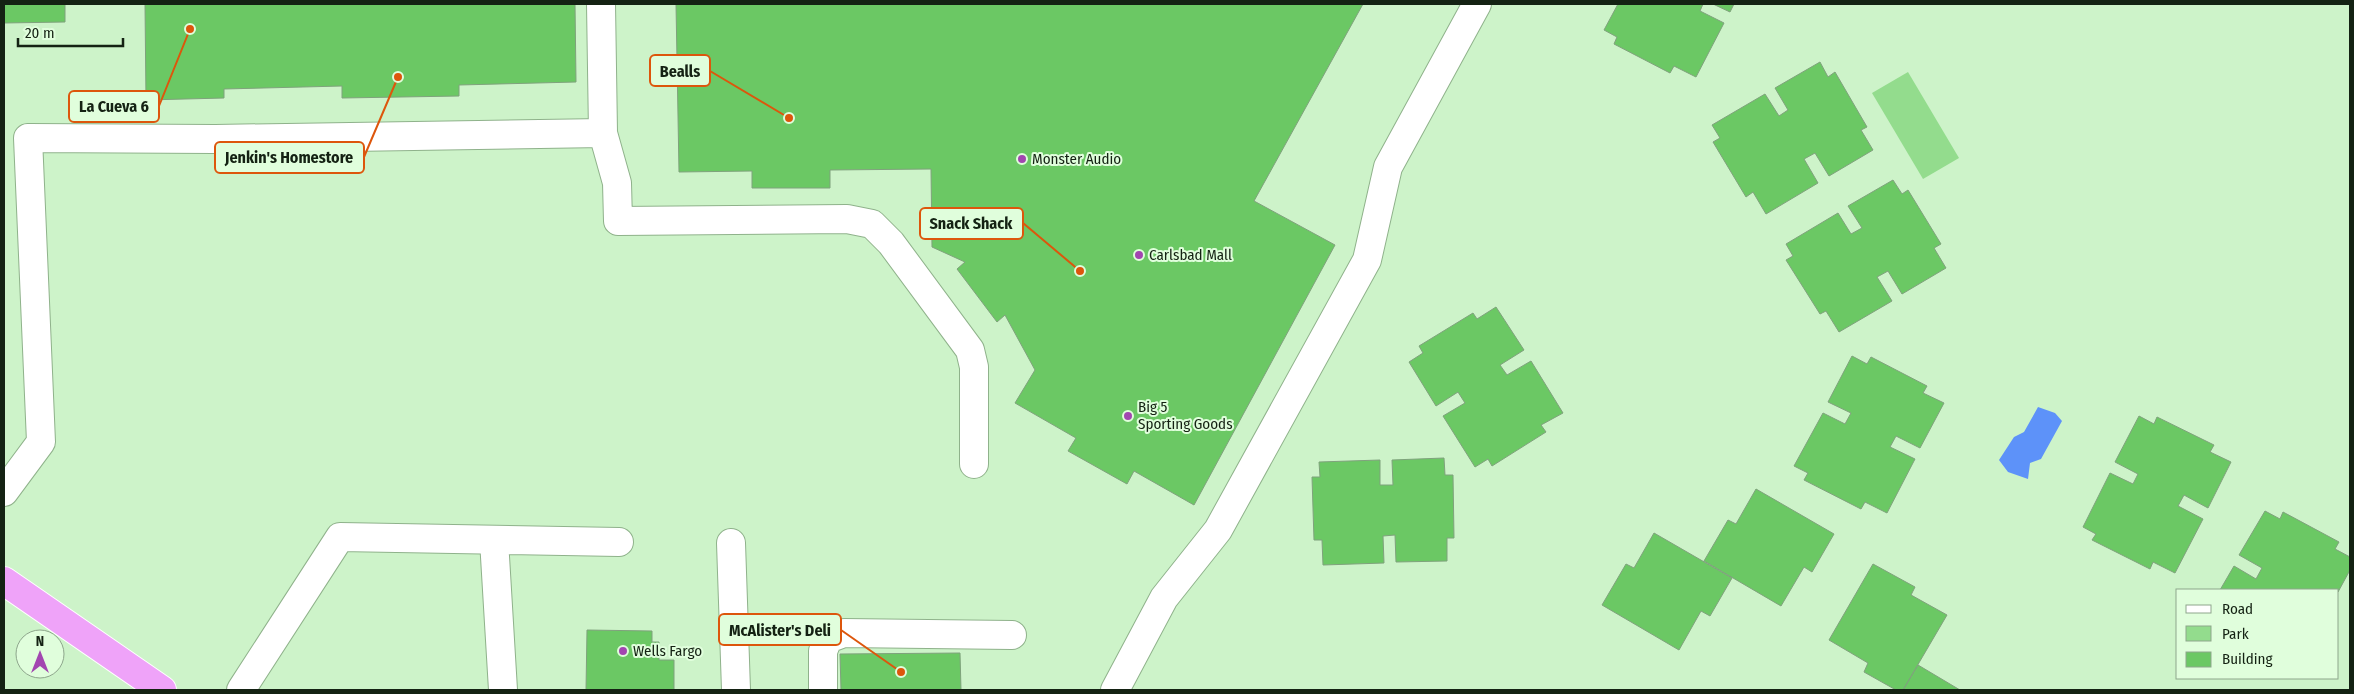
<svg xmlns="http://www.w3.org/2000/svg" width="2354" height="694" viewBox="0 0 2354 694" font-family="'Fira Sans Condensed',sans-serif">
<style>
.green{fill:#93dc8d}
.water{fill:#5d92f9}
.building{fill:#6bc864;stroke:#7fa27c}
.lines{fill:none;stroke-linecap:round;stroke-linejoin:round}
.minor-casing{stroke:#8fb28b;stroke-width:30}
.highway-casing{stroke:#fff;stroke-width:30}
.minor{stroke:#fff;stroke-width:28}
.highway{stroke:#efa3f9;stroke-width:28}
.poi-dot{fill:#a246b0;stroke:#e0fedc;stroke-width:2}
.labels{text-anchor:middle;stroke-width:4;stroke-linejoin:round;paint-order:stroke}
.poi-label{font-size:15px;fill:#142213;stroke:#e0fedc;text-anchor:start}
.leader{fill:none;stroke:#dd560c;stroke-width:2}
.callout-dot{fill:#dd560c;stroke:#e0fedc;stroke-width:2}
.callout{fill:#e0fedc;stroke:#dd560c;stroke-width:2}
.callout-label{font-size:16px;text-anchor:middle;font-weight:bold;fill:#142213}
</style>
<rect width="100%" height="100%" fill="#cdf3c9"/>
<path class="green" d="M1908,72l51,86 -36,21 -51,-86z"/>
<path class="water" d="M2038,407l17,6 7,8 -21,38 -11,4 -2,16 -20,-7 -9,-12 15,-23 10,-5z"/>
<path class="building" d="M4,4h61v18l-61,1z
M145,4h430l1,78 -117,3v11l-117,2v-12l-118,3v9l-78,2z
M676,4h687l-109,197 81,44 -141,260 -60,-34 -7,13 -59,-33 8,-13 -61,-35 20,-33 -30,-55 -8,7 -40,-53 8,-7 -33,-15 -1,-78 -101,1v18h-78v-17l-73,1z
M1618,4h85l-3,7 24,12 -28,54 -22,-11 -4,7 -56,-29 3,-7 -13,-7z
M1713,4h21l-4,8z
M1820,62l8,15 7,-5 32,55 -6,3 12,20 -44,26 -14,-23 -11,6 14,24 -52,31 -13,-22 -7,5 -33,-55 7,-4 -8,-13 53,-31 14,22 9,-6 -13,-22z
M1893,180l9,14 6,-4 33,54 -7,4 12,20 -44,26 -14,-23 -11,6 15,24 -53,31 -13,-21 -6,3 -34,-54 7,-4 -7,-12 52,-31 13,21 11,-6 -14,-22z
M1496,307l28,43 -24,15 7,10 24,-14 32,52 -22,12 5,7 -54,34 -4,-7 -13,8 -32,-51 22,-13 -7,-11 -22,14 -27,-44 14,-9 -4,-7 54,-33 4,6z
M1852,356l15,8 4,-7 56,29 -4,7 21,10 -24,45 -24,-12 -6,11 25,12 -28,54 -22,-11 -4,7 -57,-29 4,-7 -14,-7 29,-53 22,11 6,-11 -23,-11z
M2139,416l15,8 3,-7 57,28 -4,7 21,10 -23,46 -24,-13 -6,11 25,13 -28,54 -22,-11 -3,7 -58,-29 4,-6 -13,-7 27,-54 23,11 5,-10 -23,-12z
M1444,458l1,17h8l1,63h-7v23l-51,1 -1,-27 -12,1 1,27 -61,2 -1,-25h-8l-2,-63h8l-1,-15 61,-2v25h13l-1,-25z
M1756,489l78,45 -22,38 -8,-5 -23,39 -77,-45 24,-41 8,4z
M2265,511l15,8 3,-7 56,30 -4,7 15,8v13l-12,22v-2h-118l14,-24 22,13 6,-11 -23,-13z
M1654,533l78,45 -22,38 -9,-5 -22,39 -77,-45 24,-41 8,4z
M1873,564l42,23 -4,8 36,20 -44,75h-7l-32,-18 4,-9 -39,-23z
M587,630l65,1v11h7v18h15v30h-88z
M960,653l1,37h-120l-1,-36z
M1918,665l42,25h-57z"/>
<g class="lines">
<defs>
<path id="minor" d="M603,133l14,50 1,38 229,-2 25,5 19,19 79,107 4,17v97
M4,492l37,-50 -13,-304 187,1 388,-6 -2,-129
M494,540l9,150
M731,543l5,147
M241,690l99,-153 279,5
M823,690v-39l5,-12 16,-6 168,2
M1115,690l49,-92 54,-68 149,-270 21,-93 89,-163"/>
<path id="highway" d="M4,581l158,109"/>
</defs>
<use href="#minor" class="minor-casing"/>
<use href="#highway" class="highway-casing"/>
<use href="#minor" class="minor"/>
<use href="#highway" class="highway"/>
</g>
<g class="poi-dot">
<circle cx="1022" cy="159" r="5"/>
<circle cx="1139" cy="255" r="5"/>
<circle cx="1128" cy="416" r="5"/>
<circle cx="623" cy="651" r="5"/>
</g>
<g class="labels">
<g class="poi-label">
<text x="1032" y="164">Monster Audio</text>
<text x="1149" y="260">Carlsbad Mall</text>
<text x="1138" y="412">Big 5<tspan x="1138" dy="17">Sporting Goods</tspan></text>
<text x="633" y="656">Wells Fargo</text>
</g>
</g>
<path class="leader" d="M789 118L710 71M190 29L159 106M398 77L364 157M1080 271L1023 223M901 672L841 630"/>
<g class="callout-dot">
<circle cx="789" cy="118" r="5"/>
<circle cx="190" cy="29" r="5"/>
<circle cx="398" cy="77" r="5"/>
<circle cx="1080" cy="271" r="5"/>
<circle cx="901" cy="672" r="5"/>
</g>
<g class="callout">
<rect x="650" y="55" width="60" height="31" rx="5"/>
<rect x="69" y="91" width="90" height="31" rx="5"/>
<rect x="215" y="142" width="149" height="31" rx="5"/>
<rect x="920" y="208" width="103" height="31" rx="5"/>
<rect x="719" y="614" width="122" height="31" rx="5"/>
</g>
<g class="callout-label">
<text x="680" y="77">Bealls</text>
<text x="114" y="112">La Cueva 6</text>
<text x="289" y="163">Jenkin's Homestore</text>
<text x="971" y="229">Snack Shack</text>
<text x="780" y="636">McAlister's Deli</text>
</g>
<rect width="2354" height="694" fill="none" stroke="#142213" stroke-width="10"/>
<rect x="2176" y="589" width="162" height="90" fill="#e0fedc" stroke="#8ea68c"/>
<rect x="2186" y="605" width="25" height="8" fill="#ffffff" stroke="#8ea68c"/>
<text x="2222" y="614" font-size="15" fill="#142213">Road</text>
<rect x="2186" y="626" width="25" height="15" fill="#93dc8d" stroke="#8ea68c"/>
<text x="2222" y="639" font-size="15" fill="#142213">Park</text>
<rect x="2186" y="652" width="25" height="15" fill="#6bc864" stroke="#8ea68c"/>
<text x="2222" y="664" font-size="15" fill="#142213">Building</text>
<g transform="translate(40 654)"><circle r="24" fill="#e0fedc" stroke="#8ea68c"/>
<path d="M0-4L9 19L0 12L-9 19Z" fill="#a246b0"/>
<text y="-8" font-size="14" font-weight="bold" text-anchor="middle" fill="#142213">N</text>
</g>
<path d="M18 38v8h105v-8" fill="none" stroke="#142213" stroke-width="2.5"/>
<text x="25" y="38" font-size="15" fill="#142213" stroke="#e0fedc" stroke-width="4" paint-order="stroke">20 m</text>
</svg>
